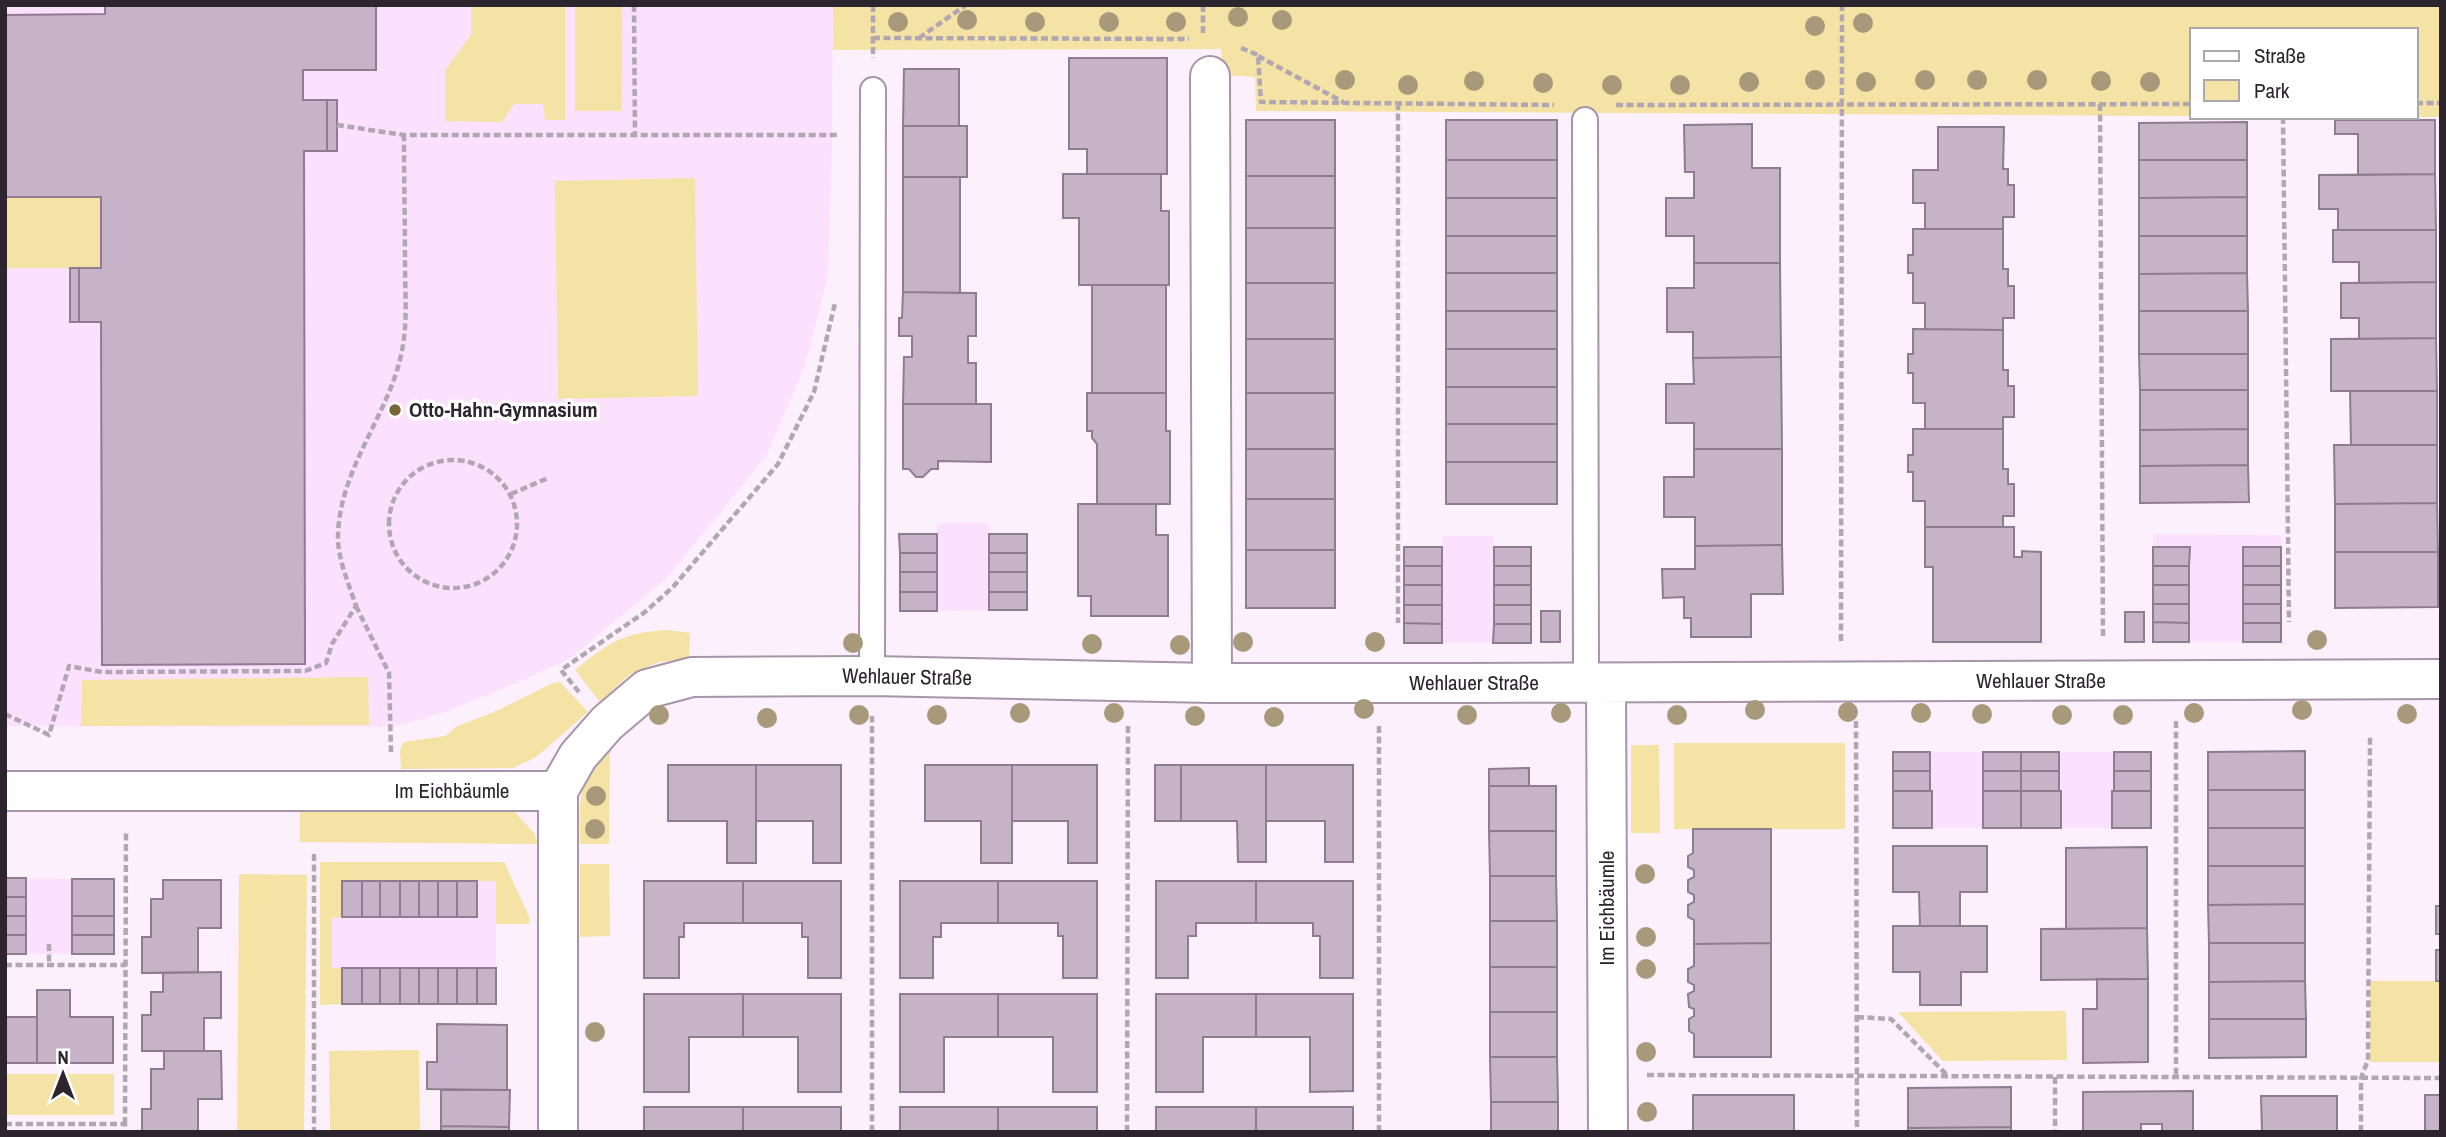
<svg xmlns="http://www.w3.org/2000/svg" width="2446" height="1137" viewBox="0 0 2446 1137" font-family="'Archivo Narrow',sans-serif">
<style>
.built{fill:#fbe1fd}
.green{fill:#f5e3a5}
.building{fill:#c7b3c8;stroke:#8f7c90;stroke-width:2}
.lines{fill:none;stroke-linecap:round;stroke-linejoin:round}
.lane-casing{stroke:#a794a9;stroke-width:28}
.street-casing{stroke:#a794a9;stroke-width:42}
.path{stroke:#b1a7b2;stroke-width:4.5;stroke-dasharray:7 3.5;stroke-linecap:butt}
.lane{stroke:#fff;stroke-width:24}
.street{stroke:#fff;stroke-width:38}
.tree{fill:#a7997a}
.poi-dot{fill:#766735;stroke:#fff;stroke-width:2.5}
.labels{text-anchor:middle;stroke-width:7;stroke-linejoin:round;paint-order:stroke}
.poi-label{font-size:21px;font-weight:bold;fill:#2d252d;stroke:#fff;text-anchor:start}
.street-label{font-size:21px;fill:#2d252d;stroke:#fff}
</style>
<rect width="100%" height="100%" fill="#fcf0fd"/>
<path class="built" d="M5,5h828l-1,140 -4,130 -23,90 -39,91 -100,123 -97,80 -52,24 -75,30 -48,14 -389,-1z
M937,523h52v11h38v76l-127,1 -1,-77h38z
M2153,534l128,1v107h-128z
M1442,536h52v11h37v96h-127v-96h38z
M1893,752h258v76h-258z
M5,878l109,1v75h-109z
M342,881h154v123h-154v-36h-10v-51h10z"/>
<path class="green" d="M471,5h94v115h-20l-2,-16h-29l-12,18 -57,-1v-51l26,-35z
M575,5h47v106h-47z
M833,5h1608v112h-25v-87h-224v86l-936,-5 -1,-34 -32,-2 -2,-26 -388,1z
M695,178l3,218 -140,3 -3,-218z
M5,197h96v71h-96z
M669,630l21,3 -1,26 -30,3 -30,13 -29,27 -25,-32c34,-28 49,-38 94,-40z
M368,677l1,48 -288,1 1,-46z
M560,682l28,30 -52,45 -23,11 -112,1 -1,-18 3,-9 42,-6 12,-10 35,-13 61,-30z
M1674,743h171v86h-171z
M1631,745h28l1,88h-29z
M610,746l-1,98h-29c0,-47 -4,-62 30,-98z
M300,809l214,2 20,22 4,11 -238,-2z
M320,862h184l25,54v8h-33v-43h-153l-1,36 -10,1v50h10v36l-22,1z
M580,864h29l1,72 -30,1z
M239,874l68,1 -3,257h-67z
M2370,981h71v81h-71z
M2066,1011l1,49 -124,1 -45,-49z
M419,1050l1,82h-90l-1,-81z
M5,1074h109v41h-109z"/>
<path class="building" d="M105,5h271v65h-73v30h24v51h-23l1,513 -203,1 -1,-343h-22v-54h22v-71h-96v-182l100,-1z
M1069,58h98v116h-80v-25h-18z
M904,69h55v57h-56z
M327,100h10v51h-10z
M1246,120h89v56h-89z
M1446,120h111v40h-111z
M2335,120h100v54l-77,1v-41h-23z
M2247,122v38h-108v-37z
M1752,124v44h28v95h-86v-27h-28v-38h28v-26h-9l-1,-47z
M903,126h64v51h-64z
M1938,127h66l-1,42h5v16h6v32h-11v12h-78v-26h-12v-33h25z
M1446,160h111v38h-111z
M2139,160h108v37l-108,1z
M1063,174h98v37h8v74h-90v-67h-16z
M2435,174l1,56h-98v-21h-19v-34z
M1246,176h89v52h-89z
M903,177h57v116l-57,-1z
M2247,197v39h-108v-38z
M1446,198h111v38h-111z
M1246,228h89v55h-89z
M1913,229h90v40h5v17h6v32h-11v12l-78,-1v-26h-12v-30h-5v-18h5z
M2333,230h103v52l-77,1v-21h-26z
M1446,236h111v37h-111z
M2139,236h108v37l-108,1z
M1694,263h86l1,94 -88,1v-26h-26v-44h27z
M70,268h9v54h-9z
M1446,273h111v38h-111z
M2247,273l1,38h-109v-37z
M2436,282v56l-77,1v-21h-18v-35z
M1246,283h89v56h-89z
M1092,285h74v108h-74z
M903,292l73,1v43h-8v27h8v41h-73l1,-47h8v-21h-13v-18h3z
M1446,311h111v38h-111z
M2139,311h109v43h-109z
M1913,329l90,1v40h5v16h6v31h-11v12h-78v-26h-12v-30h-5v-19h5z
M2436,338l1,53h-106v-52z
M1246,339h89v54h-89z
M1446,349h111v38h-111z
M2139,354h109v36h-108z
M1781,357l1,92h-88v-26h-28v-39h28l-1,-26z
M1446,387h111v37h-111z
M2140,390h108v39l-108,1z
M2350,391h87v54h-86z
M1087,393h79v38h4v73h-73v-60l-5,-6v-7h-5z
M1246,393h89v56h-89z
M903,404h88v58l-53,-1v8h-7l-8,8h-7l-7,-8h-6z
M1446,424h111v38h-111z
M1913,429h90v40h5v15h6v32h-11v11h-78v-26h-12v-29h-5v-17h5z
M2248,429v36l-108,1v-36z
M2334,445h103v58l-102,1z
M1246,449h89v50h-89z
M1694,449h88v96l-87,1v-29h-31v-40h30z
M1446,462h111v42h-111z
M2248,465l1,37 -109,1v-37z
M1246,499h89v51h-89z
M2437,503l1,49h-103v-48z
M1078,504h78v31h12v81h-77v-20h-13z
M1925,527h89v30h8v-6l19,1v90h-108v-75h-8z
M899,534h38v19h-37z
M989,534h38v19h-38z
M1782,545l1,49h-32v43h-60v-19h-7v-21l-21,1 -1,-29h33v-23z
M1404,547h38v19h-38z
M1494,547h37v19h-37z
M2153,547h37l-1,19h-36z
M2243,547h38v19h-38z
M1246,550h89v58h-89z
M2335,552h103v55l-103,1z
M900,553h37v19h-37z
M989,553h38v19h-38z
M1404,566h38v19h-38z
M1494,566h37v19h-37z
M2153,566h36v19h-36z
M2243,566h38v19h-38z
M900,572h37v20h-37z
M989,572h38v20h-38z
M1404,585h38v20h-38z
M1494,585h37v20h-37z
M2153,585h36v19h-36z
M2243,585h38v19h-38z
M900,592h37v19h-37z
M989,592h38v18h-38z
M2153,604h36v19l-36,-1z
M2243,604h38v19h-38z
M1404,605h38v19l-38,-1z
M1494,605h37v19h-37z
M1541,611h19v31h-19z
M2125,612h19v30h-19z
M2153,622l36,1v19h-36z
M1404,623l38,1v19h-38z
M2243,623h38v19h-38z
M1494,624h37v19h-38z
M2305,751v39h-97v-38z
M1893,752h37v19h-37z
M1983,752h38v19h-38z
M2021,752h38v19h-38z
M2114,752h37v19h-37z
M668,765h88v98h-29v-42h-59z
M756,765h85v98h-28v-42h-57z
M925,765h87v98h-31v-42h-56z
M1012,765h85v98h-29v-42h-56z
M1155,765h26v56h-26z
M1181,765h85v97h-28l-1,-41h-56z
M1266,765h87v97h-28v-41h-59z
M1529,768v18h-40v-17z
M1893,771h37v20h-37z
M1983,771h38v20h-38z
M2021,771h38v20h-38z
M2114,771h37v20h-37z
M1489,786h67v45h-67z
M2208,790h97v38h-97z
M1893,791h39v37h-39z
M1983,791h38v37h-38z
M2021,791h40v37h-40z
M2112,791h39v37h-39z
M2208,828h97v38h-97z
M1693,829h78v114l-77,1v-24l-6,-3v-12l6,-3v-7l-6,-3v-12l6,-3v-7l-6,-3v-11l5,-3z
M1489,831h67v45h-66z
M1893,846h94v46h-27v34h-40l-1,-34h-26z
M2147,847v81l-81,1v-81z
M2208,866h97v38l-97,1z
M1490,876h66l1,45h-67z
M5,878h21v19h-21z
M72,879h42v37h-42z
M163,880h58v48h-23v44l-56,1v-36h9v-38h12z
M342,881h20v36h-20z
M362,881h18v36h-18z
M380,881h20v36h-20z
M400,881h19v36h-19z
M419,881h19v36h-19z
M438,881h19v36h-19z
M457,881h20v36h-20z
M644,881h99v42h-59v14h-5v41h-35z
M743,881h98v97h-33v-41h-6v-14h-59z
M900,881h98v42h-57v14h-8v41h-33z
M998,881h99v97h-34v-42h-5v-13h-60z
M1156,881h100v42h-60v13h-8v42h-32z
M1256,881h97v97h-33v-42h-7v-13h-57z
M5,897h21v19h-21z
M2305,904v39h-96l-1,-38z
M2436,906h5v28h-5z
M5,916h21v19h-21z
M72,916h42v19h-42z
M1490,921h67v46h-67z
M1893,926h94v46h-26v33h-41v-33h-27z
M2147,928l1,51 -107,1v-51z
M5,935h21v19h-21z
M72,935h42v19h-42z
M1771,943v114h-77v-23l-5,-3v-12l5,-3v-7l-5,-2 -1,-13 6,-3v-6l-6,-3v-13l6,-3v-22z
M2209,943h96v38l-96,1z
M2436,950h5v31h-5z
M1490,967h67v45h-67z
M342,968h20v36h-20z
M362,968h18v36h-18z
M380,968h20v36h-20z
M400,968h19v36h-19z
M419,968h19v36h-19z
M438,968h19v36h-19z
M457,968h20v36h-20z
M477,968h19v36h-19z
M221,972v46h-17v33h-62v-36h9v-23h12v-19z
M2097,979h51v83l-65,1v-54h14z
M2305,981l1,38h-97v-37z
M37,990h33v27h43v46h-76z
M644,994h99v43h-54v55h-45z
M743,994h98v98h-43v-55h-55z
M900,994h98v43h-54v55h-44z
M998,994h99v98h-44v-55h-55z
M1156,994h100v43h-53v55h-47z
M1256,994h97v97l-43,1v-55h-54z
M1490,1012h67v45h-67z
M5,1017h32v46h-32z
M2209,1019h97v38l-97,1z
M437,1024l70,1v65l-80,-1v-27h10z
M164,1051h57l1,48h-24v33h-56v-23h9v-40h13z
M1490,1057h67l1,45h-67z
M2011,1087v40l-103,1v-40z
M441,1090h69l-1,37 -68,-1z
M2193,1091v41h-31v-8h-21v8h-58v-40z
M1693,1095h101v37h-101z
M2425,1095h16v37h-16z
M2261,1096h76v36h-75z
M1491,1102h67v30h-67z
M644,1107h99v25h-99z
M743,1107h98v25h-98z
M900,1107h98v25h-98z
M998,1107h99v25h-99z
M1156,1107h100v25h-100z
M1256,1107h97v25h-97z
M441,1126l68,1v5h-68z
M2011,1127v5h-103v-4z"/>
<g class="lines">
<defs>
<path id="lane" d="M1585,120l1,563
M872,676l1,-586"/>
<path id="street" d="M1210,76l2,607
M1606,683l2,449
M5,791h553v341
M558,791l20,-35 29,-33 40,-34 45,-12 180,-1 340,7h255l974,-4"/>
</defs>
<use href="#lane" class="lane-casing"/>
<use href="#street" class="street-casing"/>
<path class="path" d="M634,5l1,130
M873,5v53
M1203,5v31
M873,38l316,1
M919,38l47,-33
M1241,48l17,7 3,47 293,3
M1258,56l85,46
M1398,103v520
M2416,103h25
M2100,104l3,534
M1616,105l576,-1
M2283,117l6,505
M337,125l67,10h435
M389 524a64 64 0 1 1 128 0a64 64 0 1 1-128 0Z
M511,494l37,-16
M356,606l33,67 2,79
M1841,641l1,-636
M579,692l-18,-22 84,-58 28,-25 105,-123 36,-72 21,-89
M5,714l44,21 20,-69 33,6 203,-1 21,-8 6,-19 24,-38c-7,-22 -19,-48 -18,-72 3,-73 58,-126 66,-196 3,-24 1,-50 1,-75 0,-42 -1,-85 -1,-128
M1856,721l1,411
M2176,721v356
M314,854v278
M49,944v21
M5,965h121
M1857,1017l34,2 57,57
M1647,1075l794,3
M2055,1077v55
M5,1124h120v8
M125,1124l1,-293
M872,1132v-416
M1127,1132l1,-409
M1379,1132v-409
M2361,1132v-54l7,-18 2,-324"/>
<use href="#lane" class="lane"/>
<use href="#street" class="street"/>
</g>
<g class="tree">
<circle cx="1238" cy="17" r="10"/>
<circle cx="967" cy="20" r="10"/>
<circle cx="1282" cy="20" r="10"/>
<circle cx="898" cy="22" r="10"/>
<circle cx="1035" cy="22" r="10"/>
<circle cx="1109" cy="22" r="10"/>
<circle cx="1176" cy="22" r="10"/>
<circle cx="1863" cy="23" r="10"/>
<circle cx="1815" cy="26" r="10"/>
<circle cx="1345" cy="80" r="10"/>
<circle cx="1815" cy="80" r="10"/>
<circle cx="1925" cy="80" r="10"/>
<circle cx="1977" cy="80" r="10"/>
<circle cx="2037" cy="80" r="10"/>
<circle cx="1474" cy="81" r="10"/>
<circle cx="2101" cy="81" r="10"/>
<circle cx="1749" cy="82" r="10"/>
<circle cx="1866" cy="82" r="10"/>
<circle cx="2150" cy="82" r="10"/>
<circle cx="1543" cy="83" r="10"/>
<circle cx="1408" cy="85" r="10"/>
<circle cx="1612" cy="85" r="10"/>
<circle cx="1680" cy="85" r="10"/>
<circle cx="2317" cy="640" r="10"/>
<circle cx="1243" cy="642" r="10"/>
<circle cx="1375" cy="642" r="10"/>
<circle cx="853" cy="643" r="10"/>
<circle cx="1092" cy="644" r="10"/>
<circle cx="1180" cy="645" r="10"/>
<circle cx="1364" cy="709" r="10"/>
<circle cx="1755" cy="710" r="10"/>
<circle cx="2302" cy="710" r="10"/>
<circle cx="1848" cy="712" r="10"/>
<circle cx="1020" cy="713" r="10"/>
<circle cx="1114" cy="713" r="10"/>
<circle cx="1561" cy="713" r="10"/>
<circle cx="1921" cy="713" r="10"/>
<circle cx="2194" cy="713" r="10"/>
<circle cx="1982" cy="714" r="10"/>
<circle cx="2407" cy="714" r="10"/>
<circle cx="659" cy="715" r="10"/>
<circle cx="859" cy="715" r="10"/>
<circle cx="937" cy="715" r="10"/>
<circle cx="1467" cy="715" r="10"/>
<circle cx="1677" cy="715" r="10"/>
<circle cx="2062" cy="715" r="10"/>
<circle cx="2123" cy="715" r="10"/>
<circle cx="1195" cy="716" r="10"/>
<circle cx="1274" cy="717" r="10"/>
<circle cx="767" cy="718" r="10"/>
<circle cx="596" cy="796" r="10"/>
<circle cx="595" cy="829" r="10"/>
<circle cx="1645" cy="874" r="10"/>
<circle cx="1646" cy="937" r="10"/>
<circle cx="1646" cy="969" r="10"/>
<circle cx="595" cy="1032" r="10"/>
<circle cx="1646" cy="1052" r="10"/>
<circle cx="1647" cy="1112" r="10"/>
</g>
<circle class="poi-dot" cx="395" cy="410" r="7"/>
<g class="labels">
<g class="poi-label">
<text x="409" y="417">Otto-Hahn-Gymnasium</text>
</g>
<g class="street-label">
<text transform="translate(907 677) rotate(1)" y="7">Wehlauer Straße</text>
<text x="2041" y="688">Wehlauer Straße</text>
<text x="1474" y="690">Wehlauer Straße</text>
<text x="452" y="798">Im Eichbäumle</text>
<text transform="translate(1607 908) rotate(-90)" y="7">Im Eichbäumle</text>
</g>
</g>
<rect width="2446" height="1137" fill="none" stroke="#2d252d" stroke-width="14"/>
<rect x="2190" y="28" width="228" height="91" fill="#ffffff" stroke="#aba8ab" stroke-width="2"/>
<rect x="2204" y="51" width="35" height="10" fill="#ffffff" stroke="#aba8ab" stroke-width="2"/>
<text x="2254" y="63" font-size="21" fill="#2d252d">Straße</text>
<rect x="2204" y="80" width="35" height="21" fill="#f5e3a5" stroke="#aba8ab" stroke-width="2"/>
<text x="2254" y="98" font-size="21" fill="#2d252d">Park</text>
<g transform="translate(63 1074)" stroke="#ffffff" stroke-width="5" paint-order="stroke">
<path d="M0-5L12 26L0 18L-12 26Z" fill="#2d252d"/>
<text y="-10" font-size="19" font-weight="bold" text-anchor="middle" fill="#2d252d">N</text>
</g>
</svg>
